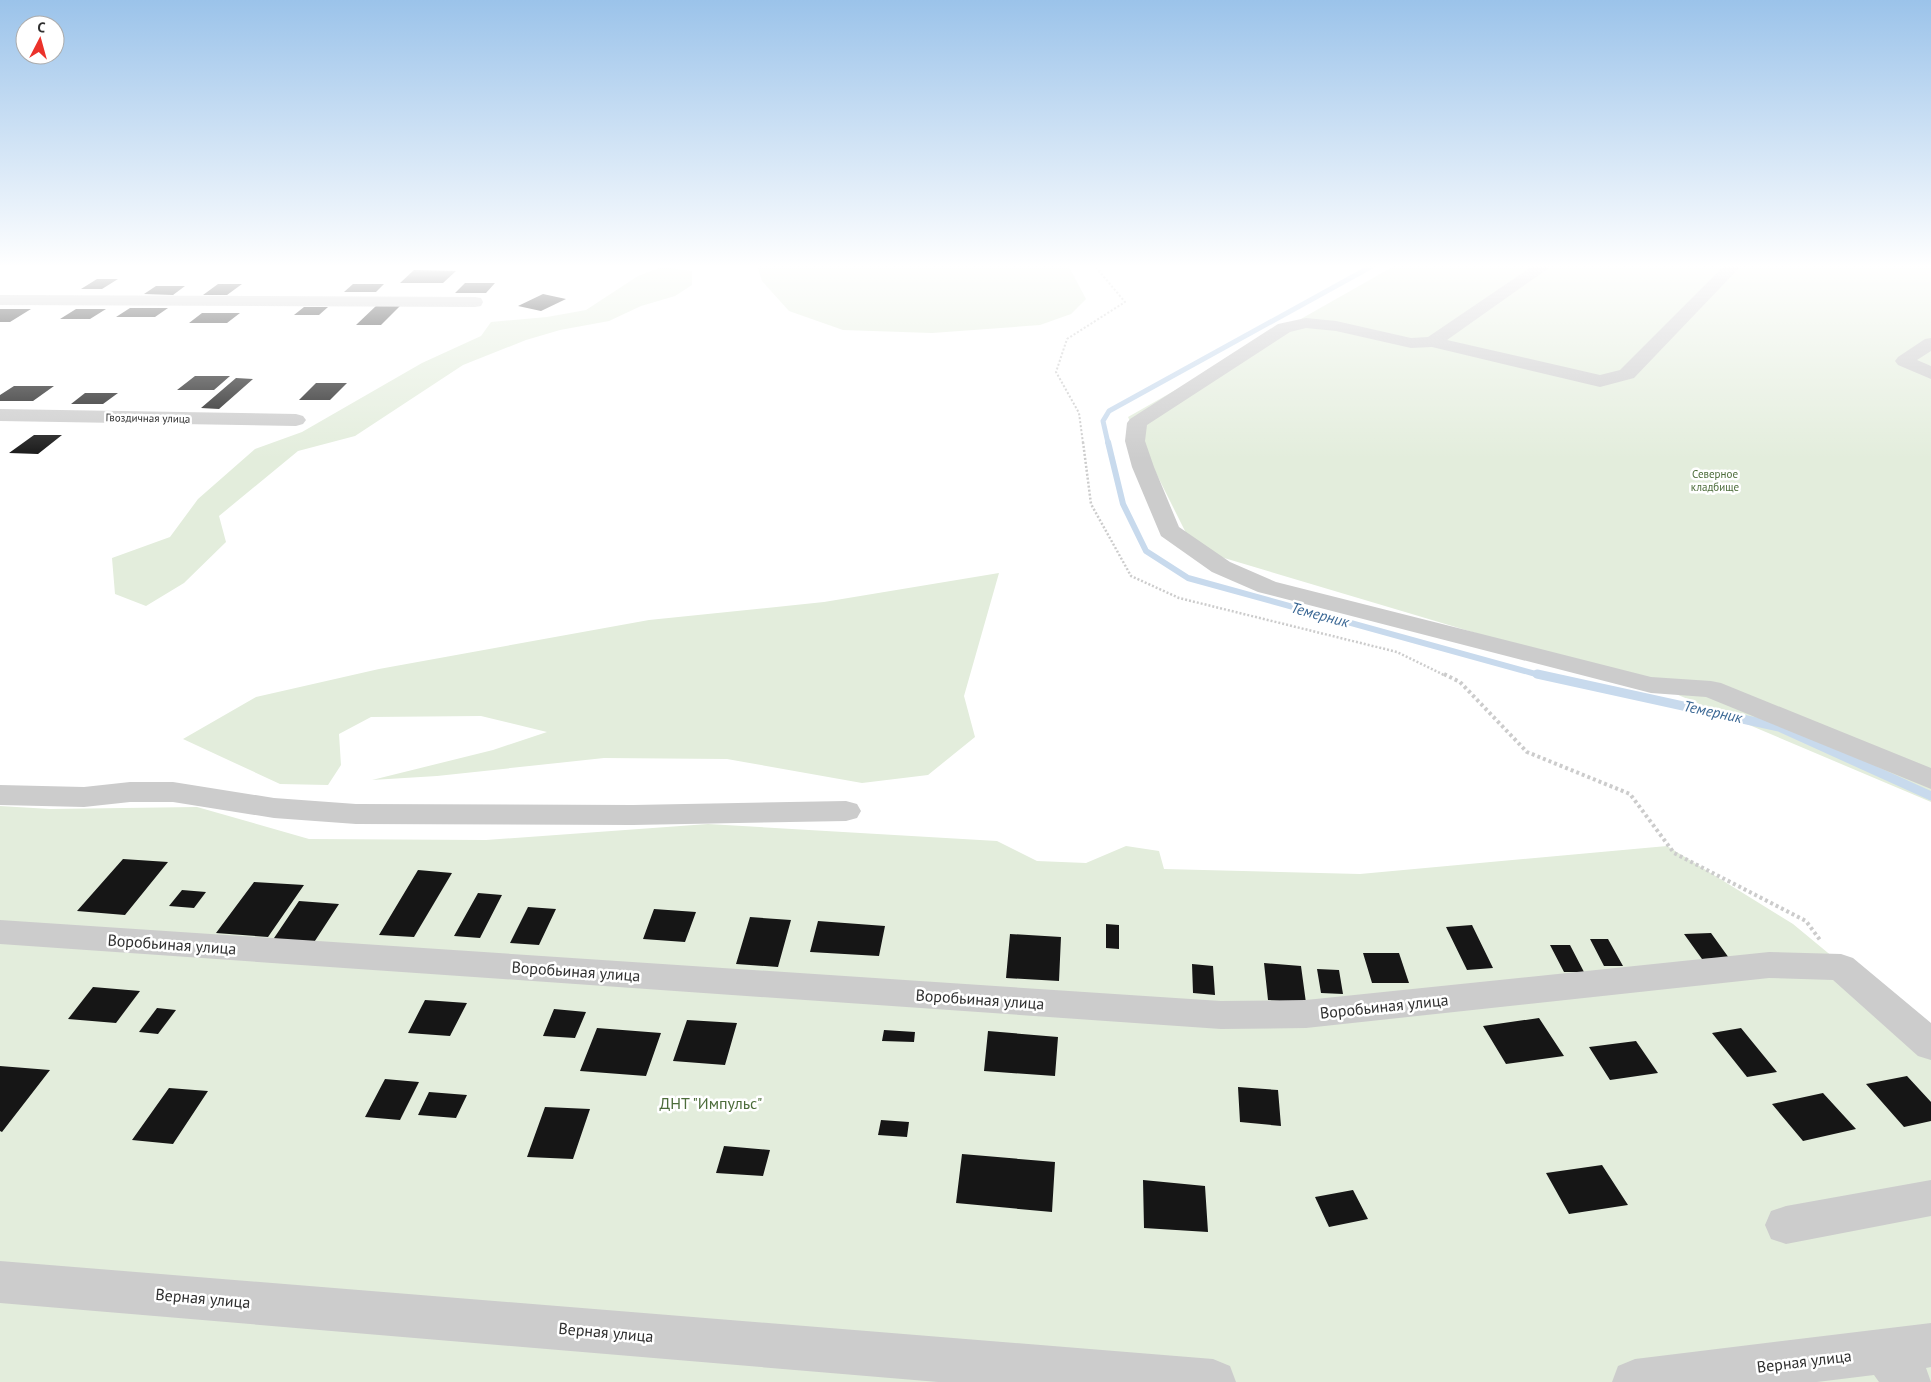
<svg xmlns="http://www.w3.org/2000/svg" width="1931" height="1382" viewBox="0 0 1931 1382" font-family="'PT Sans',sans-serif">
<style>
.green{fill:#e3eddc}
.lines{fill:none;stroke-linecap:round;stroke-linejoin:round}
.stream-far2{stroke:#c8daed;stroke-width:5}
.stream-far1{stroke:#c8daed;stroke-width:6}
.stream{stroke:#c8daed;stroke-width:9}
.building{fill:#161616}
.path-far2{stroke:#ccc;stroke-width:2;stroke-dasharray:2 2;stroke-linecap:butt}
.path-far1{stroke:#ccc;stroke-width:2.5;stroke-dasharray:2 2;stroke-linecap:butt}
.path{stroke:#ccc;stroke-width:4;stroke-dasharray:3 3;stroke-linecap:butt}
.minor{fill:#ccc;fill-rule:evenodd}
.labels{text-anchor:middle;stroke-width:5;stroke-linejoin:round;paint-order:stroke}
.far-street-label{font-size:11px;fill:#2f2f2f;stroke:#fff}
.far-park-label{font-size:11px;fill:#4c6c3a;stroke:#fff}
.water-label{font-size:15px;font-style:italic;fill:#3a6794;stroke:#fff}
.near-street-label{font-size:16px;fill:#2f2f2f;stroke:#fff}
.near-park-label{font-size:16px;fill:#4c6c3a;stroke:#fff}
</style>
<rect width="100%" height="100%" fill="#fff"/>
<path class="green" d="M757,265h311l18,34 -15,15 -31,11 -108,8 -89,-3 -54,-19 -27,-30z
M1396,265h535v537l-267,-113 -470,-140 -66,-132z
M662,267l30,4v14l-17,11 -34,10 -32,15 -49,9 -34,10 -63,25 -108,71 -57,15 -79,65 7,26 -42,41 -38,23 -31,-12 -3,-36 58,-21 28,-38 57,-50 47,-17 120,-69 59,-27 10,-14 56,-5 39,-7 52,-34z
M999,573l-35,123 11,41 -47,38 -66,8 -135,-24 -123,-1 -167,18 -65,4 121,-30 54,-18 -66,-16 -110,1 -32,17 2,31 -13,20 -48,-1 -97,-45 73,-42 123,-28 270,-49 175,-18z
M0,806l50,3 147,-2 112,32 177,1 222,-16 289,17 40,20 49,2 40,-17 33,5 5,18 196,5 307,-28 126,78 138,114v344h-1931z"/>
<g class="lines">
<path class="stream-far2" d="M1108,443l-5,-22 6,-10 265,-146"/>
<path class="stream-far1" d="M1108,442l15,62 23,47 42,27 355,98"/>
<path class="stream" d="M1537,674l242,53 152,69"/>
</g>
<path class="building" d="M414,270l42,1 -13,12h-43z
M97,279h21l-16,10h-21z
M465,283h30l-9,10h-31z
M218,284h24l-15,11h-24z
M353,284h31l-8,8h-32z
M156,286h29l-12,9 -29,-1z
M543,294l23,5 -25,12 -23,-5z
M377,305l23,1 -19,19h-25z
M304,307h24l-9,8h-25z
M130,308h38l-13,9h-39z
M0,309h31l-21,13h-10z
M76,309h30l-16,10h-30z
M202,313h38l-13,10h-38z
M195,376h35l-16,14h-37z
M236,378l17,1 -34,30 -18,-1z
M316,383h31l-17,17h-31z
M14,386h40l-21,15h-33v-6z
M85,393h33l-15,11h-32z
M34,435h28l-24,19 -29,-1z
M123,859l45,3 -43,53 -48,-4z
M418,870l34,3 -38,64 -35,-2z
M254,882l50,3 -36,52 -52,-4z
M182,890l24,2 -12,16 -25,-2z
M478,893l24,2 -22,43 -26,-2z
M299,901l40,3 -28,43 -41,-3z
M528,907l28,2 -17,36 -29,-2z
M654,909l42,3 -11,30 -42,-3z
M750,917l41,3 -13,47 -42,-3z
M818,921l67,5 -6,30 -69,-4z
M1106,924l13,1v24l-13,-1z
M1472,925l21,43 -26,2 -21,-43z
M1711,933l18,25 -27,1 -18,-25z
M1010,934l51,3 -2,44 -53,-3z
M1590,939h18l15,27h-19z
M1550,945h20l14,27h-20z
M1363,953h36l10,30h-37z
M1264,963l37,3 5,37 -38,-3z
M1192,964l21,2 2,29 -22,-2z
M1317,969l22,1 4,24 -22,-1z
M93,987l47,4 -24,32 -48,-4z
M425,1000l42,3 -17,33 -42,-3z
M157,1008l19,2 -18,24 -19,-2z
M554,1009l32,3 -11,26 -32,-2z
M1539,1018l25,38 -58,8 -23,-38z
M687,1020l50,3 -12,42 -52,-4z
M597,1028l64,5 -15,43 -66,-5z
M1741,1028l36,44 -30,5 -35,-44z
M884,1030l31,2 -1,10 -32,-1z
M988,1031l70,6 -3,39 -71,-5z
M1636,1041l22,32 -48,7 -21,-33z
M0,1066l50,4 -48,62 -2,-1z
M1907,1076l24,26v19l-27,6 -38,-43z
M385,1079l34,3 -19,38 -35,-3z
M1238,1087l40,3 3,36 -41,-4z
M169,1088l39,3 -35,53 -41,-4z
M429,1092l38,3 -11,23 -38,-3z
M1823,1093l33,36 -53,12 -31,-37z
M545,1107l45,2 -17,50 -46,-2z
M881,1120l28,2 -2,15 -29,-2z
M724,1146l46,4 -7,26 -47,-3z
M962,1154l93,8 -3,50 -96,-9z
M1602,1165l26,40 -59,9 -23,-41z
M1143,1180l62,6 3,46 -64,-4z
M1353,1190l15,29 -39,8 -14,-30z"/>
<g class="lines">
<path class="path-far2" d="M1083,443l-4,-30 -23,-41 11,-33 58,-37 -31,-37"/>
<path class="path-far1" d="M1083,442l8,62 40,72 48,22 218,54 49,24"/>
<path class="path" d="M1444,674l16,8 67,70 103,42 44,59 132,68 14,19"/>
<path class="minor" d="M1534,265h19l-106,75 153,35 20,-5 105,-105h17l-108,113 -34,9 -168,-40 -21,1 -75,-17 -30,-3 -16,4 -143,93 -2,16 9,26 25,60 51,35 46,20 375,95 60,4 10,2 210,85v21l-225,-92 -55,-4 -393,-101 -46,-20 -51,-36 -29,-69 -7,-26 2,-18 3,-4 148,-95 28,-6 30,3 75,17 17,-1z
M0,295l475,2 6,1 2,4 -2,4 -6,1 -475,-2z
M1931,338v13l-14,9 14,6v13l-33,-14 -3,-4 3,-4 27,-18z
M0,409l296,5 7,2 3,4 -3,4 -7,2 -296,-5z
M130,782h43l101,16 82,6 277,1 213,-4 11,3 4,7 -4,7 -11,3 -213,4 -277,-1 -82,-6 -101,-16h-43l-46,5 -84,-2v-20l84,2z
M0,920l1221,81 85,-1 463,-48 72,2 12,4 78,65v37l-13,-4 -85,-76 -64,-2 -463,50 -85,1 -1221,-85z
M1931,1180v36l-145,28 -15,-5 -6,-14 6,-14 15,-5z
M0,1261l1213,98 17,7 6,16h-298l-938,-79z
M1931,1323v44l-5,1 5,14h-52l-5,-7 -57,7h-205l6,-16 17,-7z"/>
</g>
<linearGradient id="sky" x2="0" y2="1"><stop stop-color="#9bc3ea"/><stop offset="0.58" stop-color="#fff"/><stop offset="1" stop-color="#fff" stop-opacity="0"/></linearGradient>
<rect width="1931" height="459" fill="url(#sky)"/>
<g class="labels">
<g class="far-street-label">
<text transform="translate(148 418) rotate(1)" y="4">Гвоздичная улица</text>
</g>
<g class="far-park-label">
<text x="1715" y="478">Северное<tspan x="1715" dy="13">кладбище</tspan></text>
</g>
<g class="water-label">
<text transform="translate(1320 615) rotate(15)" y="5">Темерник</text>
<text transform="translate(1713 712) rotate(12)" y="5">Темерник</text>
</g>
<g class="near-street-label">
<text transform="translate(172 944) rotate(4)" y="6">Воробьиная улица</text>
<text transform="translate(576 971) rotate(4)" y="6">Воробьиная улица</text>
<text transform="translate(980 999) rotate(4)" y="6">Воробьиная улица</text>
<text transform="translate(1384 1006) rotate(-6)" y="6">Воробьиная улица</text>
<text transform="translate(203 1298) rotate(5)" y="6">Верная улица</text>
<text transform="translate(606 1332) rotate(5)" y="6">Верная улица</text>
<text transform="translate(1804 1361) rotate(-7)" y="6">Верная улица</text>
</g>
<g class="near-park-label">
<text x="711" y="1109">ДНТ "Импульс"</text>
</g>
</g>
<g transform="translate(40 40) rotate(6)"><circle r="24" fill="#ffffff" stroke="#acacac"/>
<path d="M0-4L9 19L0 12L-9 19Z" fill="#eb322b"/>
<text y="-8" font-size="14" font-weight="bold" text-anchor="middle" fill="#2f2f2f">С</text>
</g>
</svg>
